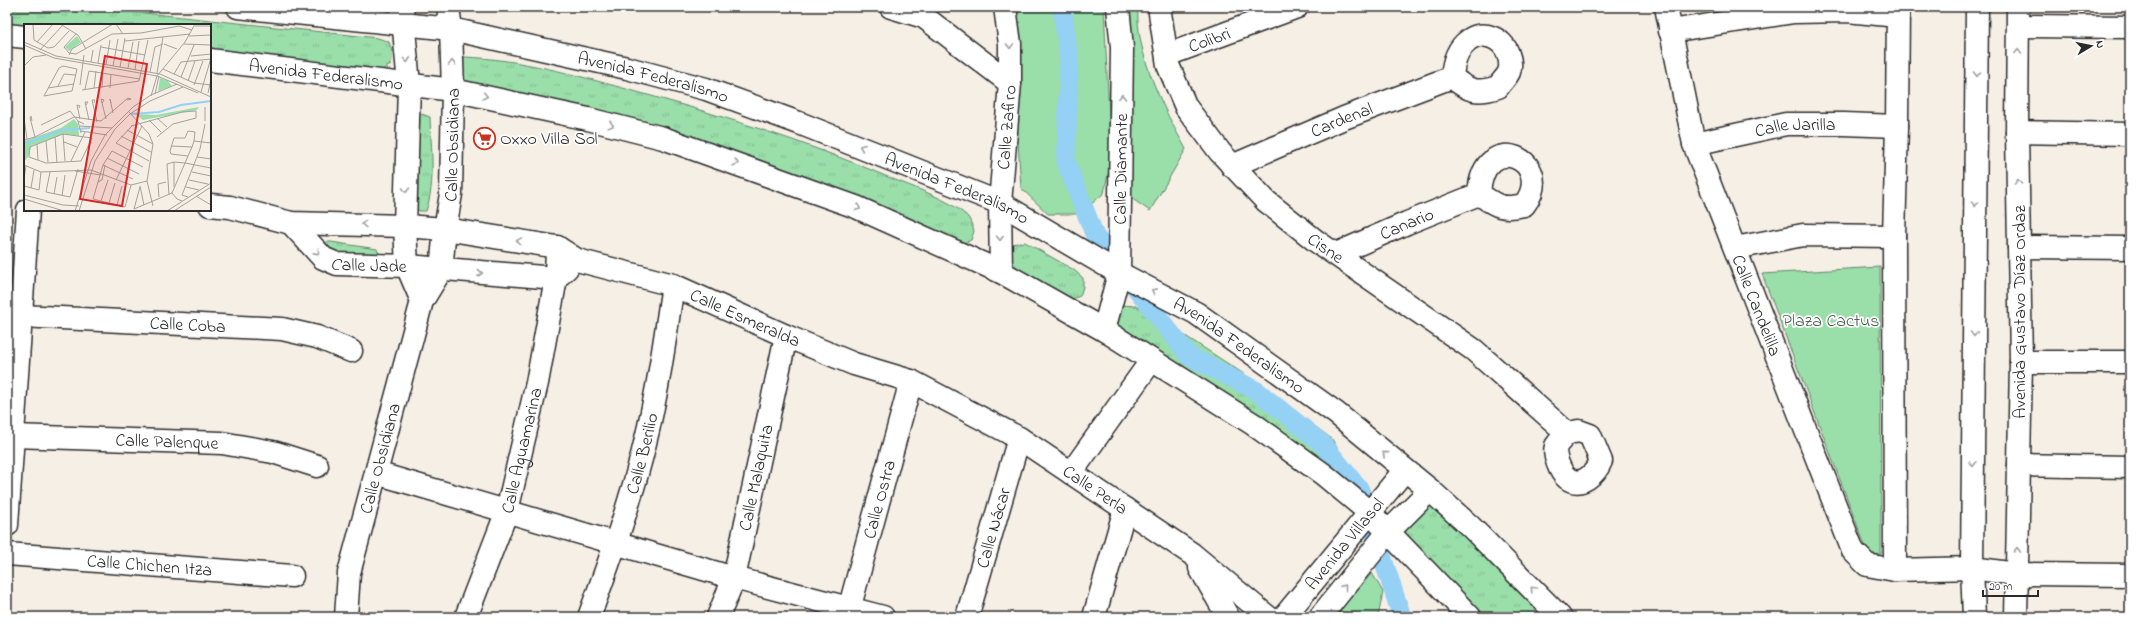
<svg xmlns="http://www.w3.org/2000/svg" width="2137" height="624" viewBox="0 0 2137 624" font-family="'Indie Flower',sans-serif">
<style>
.grass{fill:url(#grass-tufts);stroke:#62846a}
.park{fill:#9adeaa;stroke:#62846a}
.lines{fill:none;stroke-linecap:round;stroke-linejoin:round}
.canal{stroke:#95d0f5;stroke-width:19}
.minor-casing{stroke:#2b2b2b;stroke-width:25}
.minor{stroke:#fff;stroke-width:22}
.oneway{stroke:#a0a0a0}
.labels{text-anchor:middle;stroke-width:3.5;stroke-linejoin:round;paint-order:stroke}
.street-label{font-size:18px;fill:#2b2b2b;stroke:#fff}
.poi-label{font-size:18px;fill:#2b2b2b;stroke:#fff;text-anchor:start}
.park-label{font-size:18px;fill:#4c6151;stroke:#fff}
.inset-river{fill:none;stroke:#95d0f5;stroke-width:2}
.inset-road{fill:none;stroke:#a5a19b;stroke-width:1}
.view{fill:#d62828;fill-opacity:0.15;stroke:#d62828;stroke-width:2}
.inset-edge{fill:none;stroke:#2b2b2b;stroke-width:2}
</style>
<defs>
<pattern id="grass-tufts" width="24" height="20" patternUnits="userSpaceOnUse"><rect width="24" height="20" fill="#9adeaa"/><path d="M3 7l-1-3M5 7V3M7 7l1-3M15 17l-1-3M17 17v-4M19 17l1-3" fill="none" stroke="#85bf92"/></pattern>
</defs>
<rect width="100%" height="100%" fill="#f6efe6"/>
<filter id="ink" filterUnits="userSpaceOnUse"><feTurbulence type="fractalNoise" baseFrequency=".025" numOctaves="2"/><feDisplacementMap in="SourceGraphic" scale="8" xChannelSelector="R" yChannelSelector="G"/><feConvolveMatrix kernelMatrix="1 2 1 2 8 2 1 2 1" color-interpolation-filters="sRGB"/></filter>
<g filter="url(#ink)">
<path class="grass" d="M7,7h82l289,31 11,4c3,8 4,15 2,23l-9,5 -172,-16v-29h-185v7l-18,-2z
M464,57c57,2 111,18 166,33 87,24 174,51 258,87 24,10 59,21 78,38 4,3 6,11 8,16l-3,9 -9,4 -295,-117 -197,-41c-11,-8 -11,-18 -6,-29z
M419,113l11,4c1,31 6,65 -4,94h-7l-4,-5 1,-88z
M323,242h8l46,7 3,7h-46z
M1025,242l49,28 9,8v9l-3,9 -8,3 -63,-29 2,-26z
M1121,305l15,1 51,31 60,39 85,63 6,10 -6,14 -17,-5 -201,-130z
M1430,491l129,126h-89l-81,-86z"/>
<path class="park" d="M1015,7h89l7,153 -7,33 -24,21h-32l-27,-26 -3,-47z
M1123,7h15c-3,46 26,103 48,142l-36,62 -22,-15z
M1880,267l1,287 -12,2 -107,-282z
M1372,573l11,19 -5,25h-44z"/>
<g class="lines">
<path class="canal" d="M1062,7l7,52 -3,103 29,74 94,120 68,35 66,53 37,46 42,127"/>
<defs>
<g id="minor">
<path id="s1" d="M238,7l213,22 176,39 79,21 93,34 201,80 119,70 77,40 140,100 94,77 41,37 89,90"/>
<path d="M402,7l7,78 -4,141 2,40 15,35"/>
<path d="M891,7l33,10 86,66"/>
<path id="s2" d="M1161,7l-1,6 8,52 18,42 34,45 46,49 50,40 158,109 93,83"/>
<path id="s3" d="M1666,7l28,137 159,407 14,14 28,5 77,-2 44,6 114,1"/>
<path d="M2019,26l111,1"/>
<path d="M1670,31l124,-19 53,-1 51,5"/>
<path d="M7,35l18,2"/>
<path id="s4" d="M1167,55l130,-48"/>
<path id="s5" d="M210,60l243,30 135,29 75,19 193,69 145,65 103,58 149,94 70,50 46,38 101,105"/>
<path d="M2017,132l113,2"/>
<path id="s6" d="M1694,144l92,-20h58l53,2"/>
<path id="s7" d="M1232,166l112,-48 108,-41c1,-13 5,-28 16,-36 14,-12 35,-3 40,13 2,5 3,12 1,18 -2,5 -8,10 -11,15 -21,7 -30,4 -46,-10"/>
<path id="s8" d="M210,205l20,2 61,16 114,3 40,3 112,18 20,13 96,25 113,51 68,28 57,17 108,57 173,116 76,63"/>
<path id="s9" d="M291,223l32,35 14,6 70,2 149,12 11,-10"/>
<path d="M2019,247l111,1"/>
<path d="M1735,248l68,-13 91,1"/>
<path id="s10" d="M1336,254l71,-31 72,-29c4,-68 79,-33 45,11 -23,5 -27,1 -45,-11"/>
<path id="s11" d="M1001,272l-1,-69 10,-120v-39l-5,-37"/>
<path id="s12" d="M21,316l261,13 35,8 34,14"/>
<path id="s13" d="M1104,330l15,-57 3,-225 -4,-41"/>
<path d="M2021,362h109"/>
<path d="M1579,431l11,4 11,26c-5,12 -20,28 -34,17 -7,-6 -14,-23 -11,-32 2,-3 8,-10 11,-12 2,-2 8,-2 12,-3z"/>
<path id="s14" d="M13,436l209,7 51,9 44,14"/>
<path d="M2019,465l111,2"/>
<path d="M376,473l358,105 149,39"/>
<path d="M1071,473l80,-112"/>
<path d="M7,525l21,-315"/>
<path id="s15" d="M7,554l285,22"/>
<path d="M1200,568l28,49"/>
<path d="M1895,570l-1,-334 3,-110 1,-119"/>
<path id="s16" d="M346,617l3,-44 73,-272 19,-31 4,-41 6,-35 2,-104 -2,-61 -3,-22"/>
<path id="s17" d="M466,617l41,-106 30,-128 19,-105 1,-31"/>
<path id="s18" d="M589,617c26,-70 51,-141 65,-215 8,-38 13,-78 19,-117"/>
<path id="s19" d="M718,617l16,-39 52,-242"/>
<path id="s20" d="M847,617l64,-236"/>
<path id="s21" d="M967,617l52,-179"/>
<path d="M1094,617l31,-108"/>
<path id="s22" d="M1284,617l120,-146"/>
<path d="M1320,617l69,-86 41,-41"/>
<path d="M1974,617l-2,-49 5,-561"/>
<path d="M2016,617l5,-255 -4,-230 1,-125"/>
</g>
</defs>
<use href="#minor" class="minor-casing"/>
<use href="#minor" class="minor"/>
</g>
<defs><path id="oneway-chevron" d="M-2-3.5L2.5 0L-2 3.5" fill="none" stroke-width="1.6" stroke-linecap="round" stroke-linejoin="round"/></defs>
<g class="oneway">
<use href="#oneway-chevron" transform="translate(1010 46) rotate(88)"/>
<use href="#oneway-chevron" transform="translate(2018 52) rotate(-89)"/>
<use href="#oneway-chevron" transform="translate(407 60) rotate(85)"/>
<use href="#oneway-chevron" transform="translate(452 63) rotate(-92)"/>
<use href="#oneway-chevron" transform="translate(1977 74) rotate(90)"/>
<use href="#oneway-chevron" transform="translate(485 96) rotate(12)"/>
<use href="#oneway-chevron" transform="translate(1122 97) rotate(-89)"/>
<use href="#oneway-chevron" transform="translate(611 125) rotate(15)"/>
<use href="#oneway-chevron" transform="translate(862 147) rotate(-158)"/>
<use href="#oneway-chevron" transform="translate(736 163) rotate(19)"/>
<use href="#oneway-chevron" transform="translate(2018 182) rotate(-91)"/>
<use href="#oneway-chevron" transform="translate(406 190) rotate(91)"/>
<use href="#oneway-chevron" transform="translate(1975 204) rotate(90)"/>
<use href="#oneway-chevron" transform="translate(858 208) rotate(23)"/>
<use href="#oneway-chevron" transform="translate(364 224) rotate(-179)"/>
<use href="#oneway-chevron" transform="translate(1000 238) rotate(89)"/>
<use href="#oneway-chevron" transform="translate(519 241) rotate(-171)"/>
<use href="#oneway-chevron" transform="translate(317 252) rotate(48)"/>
<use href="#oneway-chevron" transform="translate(480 273) rotate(4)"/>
<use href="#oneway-chevron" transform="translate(1154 291) rotate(-152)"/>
<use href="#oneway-chevron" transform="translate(1974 334) rotate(90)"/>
<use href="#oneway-chevron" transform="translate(1385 454) rotate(-140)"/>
<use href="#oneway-chevron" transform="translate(1973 464) rotate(90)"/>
<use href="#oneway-chevron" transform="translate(2017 550) rotate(-89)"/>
<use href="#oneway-chevron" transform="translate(1344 587) rotate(-51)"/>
<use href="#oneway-chevron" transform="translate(1533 589) rotate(-135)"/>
</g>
</g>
<defs>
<symbol id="supermarket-ring" viewBox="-11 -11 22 22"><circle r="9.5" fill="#fff" stroke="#c8321e" stroke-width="1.5"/><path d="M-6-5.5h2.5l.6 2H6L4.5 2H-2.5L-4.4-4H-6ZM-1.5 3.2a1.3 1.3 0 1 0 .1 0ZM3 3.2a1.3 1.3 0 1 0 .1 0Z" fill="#c8321e"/></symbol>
</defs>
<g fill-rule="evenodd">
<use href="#supermarket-ring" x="472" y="126" width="25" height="25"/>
</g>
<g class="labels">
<g class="street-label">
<text dy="6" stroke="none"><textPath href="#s4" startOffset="45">Colibri</textPath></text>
<text dy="6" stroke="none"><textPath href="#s5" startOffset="117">Avenida Federalismo</textPath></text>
<text dy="6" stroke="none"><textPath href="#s1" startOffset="422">Avenida Federalismo</textPath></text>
<text dy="6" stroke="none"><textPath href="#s7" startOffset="119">Cardenal</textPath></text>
<text dy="6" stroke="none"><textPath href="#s11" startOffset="145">Calle Zafiro</textPath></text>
<text dy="6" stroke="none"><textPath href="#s6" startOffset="103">Calle Jarilla</textPath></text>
<text dy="6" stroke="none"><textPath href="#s16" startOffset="488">Calle Obsidiana</textPath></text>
<text dy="6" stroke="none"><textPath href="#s13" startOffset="163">Calle Diamante</textPath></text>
<text dy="6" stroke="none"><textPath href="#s1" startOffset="746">Avenida Federalismo</textPath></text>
<text dy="6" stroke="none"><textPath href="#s10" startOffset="77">Canario</textPath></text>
<text dy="6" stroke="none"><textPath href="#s2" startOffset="304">Cisne</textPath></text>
<text dy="6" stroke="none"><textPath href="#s9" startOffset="95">Calle Jade</textPath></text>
<text dy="6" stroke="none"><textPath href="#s3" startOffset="313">Calle Candelilla</textPath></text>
<text transform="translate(2019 312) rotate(-90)" y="6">Avenida Gustavo Díaz Ordaz</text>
<text dy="6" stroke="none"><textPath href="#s8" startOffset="553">Calle Esmeralda</textPath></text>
<text dy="6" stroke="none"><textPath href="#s12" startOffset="167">Calle Coba</textPath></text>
<text dy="6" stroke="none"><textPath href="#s1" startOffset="1070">Avenida Federalismo</textPath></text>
<text dy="6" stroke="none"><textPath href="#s14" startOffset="154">Calle Palenque</textPath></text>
<text dy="6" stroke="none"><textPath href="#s17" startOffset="176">Calle Aguamarina</textPath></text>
<text dy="6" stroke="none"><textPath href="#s18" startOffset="172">Calle Berilio</textPath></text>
<text dy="6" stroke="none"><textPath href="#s16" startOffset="163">Calle Obsidiana</textPath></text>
<text dy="6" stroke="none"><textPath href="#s19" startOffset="145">Calle Malaquita</textPath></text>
<text dy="6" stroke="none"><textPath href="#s8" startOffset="945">Calle Perla</textPath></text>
<text dy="6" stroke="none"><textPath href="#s20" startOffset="122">Calle Ostra</textPath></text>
<text dy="6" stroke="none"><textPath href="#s21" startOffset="93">Calle Nácar</textPath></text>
<text dy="6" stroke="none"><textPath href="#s22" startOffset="95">Avenida Villasol</textPath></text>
<text dy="6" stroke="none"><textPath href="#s15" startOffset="143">Calle Chichen Itza</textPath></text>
</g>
<g class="poi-label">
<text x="500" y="144">Oxxo Villa Sol</text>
</g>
<g class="park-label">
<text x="1831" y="326">Plaza Cactus</text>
</g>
</g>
<g transform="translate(24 24)">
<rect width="187" height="187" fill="#f6efe6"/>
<path d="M53,12l4,6 -12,9 -4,-4zM136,54l8,3 4,5 -14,5zM175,83l-2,3 -54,10 -8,-6 21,1zM50,95l4,5 1,12 -15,-2 -33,12 -3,11 -4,5v-21l37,-13z" fill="#9adeaa"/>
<path class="inset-river" d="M107,90l28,-2 22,-7 30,-4M0,120l38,-14 28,-2"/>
<path class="inset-road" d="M9,0l1,16 14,8 6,-1 15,-16M36,0l18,11 8,14M92,0l7,10M171,2h16M52,10l-12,13 5,6 7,1 36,-20 29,-1 38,-7 13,4M165,12l22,-1M101,17l65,-7M0,18l32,14 104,18 51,23M13,18l16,-18M140,20l13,5M160,20l27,1M0,21l30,13 103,18 41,17M77,23l44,8M16,26l22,-24M45,31l3,-6 41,-25M167,32l20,-2M67,38l2,-12M74,39l3,-18M82,41l4,-25M0,42l9,-9 13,-2M39,42l14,3 -5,22 -28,5 15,-28zM89,42l5,-27M96,43l5,-29M104,44l5,-26M139,45l31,14 17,2M111,46l4,-29M126,48l5,-25 8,-3M133,49l6,-36M150,50l7,-12 30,-3M157,53l13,-32M164,57l7,-20M56,61l4,-30M170,61l9,-24M34,62l6,-12 11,1M24,64l26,-4M70,64l2,-17M78,64l1,-15M86,64l1,-14M61,65l4,-18 51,8M58,66l57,-9 9,-41M177,68l10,-34M184,69l3,-14M131,70l4,-18M127,72l6,-20 28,-34 10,-18M70,79l1,-3h-3l5,22M78,79l2,-3 -3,-1 5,20M87,79l-1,-4 3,14M62,81l2,-3h-3l4,18M55,84l1,-2 -3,-1 3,14M105,88l20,22 4,10 -6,37 6,25M0,94l3,21M133,94l10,9M125,96l12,12M8,97l-1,-5 -1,2 5,19M181,97v-14M17,101l29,-14 8,10M56,102l32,2M107,102l51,-14 14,-1v7l-23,6 -16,13M108,102l-16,17 33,18M103,106l26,14M57,107l26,4M57,109l-3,-12 6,3M39,110l29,4 -11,23 -35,2 -17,-6 1,-10zM39,110l2,27M97,112l30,16M31,113l2,26M0,116l11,-3 39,-20 27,4 27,-23 3,1 -4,1M22,117l2,21M170,117l17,2M40,118l13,5M13,120l1,16M147,122l21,1M164,132l-17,-2 -1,-3 4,-13h11l3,-7 7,1 -1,9 -2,6 -4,9 -3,7 26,5M173,133l14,2M83,134l32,16M47,137l14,-29M0,141l17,7 50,-2 40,15 16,-4M79,141l30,14M51,147l26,4M26,148l-4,20 24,5 8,-28M168,148l19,4M0,155l2,-13M92,156l26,-54M165,156l19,4M74,158l4,-2 3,-15M107,161l-6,22 -32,-8 10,-34 9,-14 31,16M0,162l15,4 2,-18M116,162l4,19M116,163l-6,22 38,-16 13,-30 -11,-1v25M162,163l13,3M7,164l3,-18M148,169l5,6 5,2M30,170l3,-17M0,171l39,10 16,1M145,171l-2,-31 7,-2M38,172l3,-21M172,172l15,9M135,173l-1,-13 8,-2M164,173l-6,-2 18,-46 5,-25M0,175l40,12M77,177l7,-21M85,179l6,-20M93,181l5,-19M51,187l16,-50 14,-26 28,-28 18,-12 26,-11M55,187l16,-50 20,-32 15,-15 20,-13 33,-14M143,187l44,-28M150,187l37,-24"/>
<path class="view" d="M81,32l42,8 -25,142 -42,-7z"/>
<rect width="187" height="187" class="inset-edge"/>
</g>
<rect width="2137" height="624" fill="none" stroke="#fff" stroke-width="24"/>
<rect x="12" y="12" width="2113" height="600" fill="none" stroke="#2b2b2b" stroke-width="1.5" filter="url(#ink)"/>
<g transform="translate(2091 46) rotate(80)" stroke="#ffffff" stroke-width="3" paint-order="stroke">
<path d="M0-3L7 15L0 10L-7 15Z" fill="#2b2b2b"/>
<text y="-6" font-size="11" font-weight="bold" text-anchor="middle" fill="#2b2b2b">N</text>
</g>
<path d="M1983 590v6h55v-6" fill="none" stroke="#2b2b2b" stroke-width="2"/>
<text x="1989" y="590" font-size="12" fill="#2b2b2b" stroke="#ffffff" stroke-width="3" paint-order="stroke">20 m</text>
</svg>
